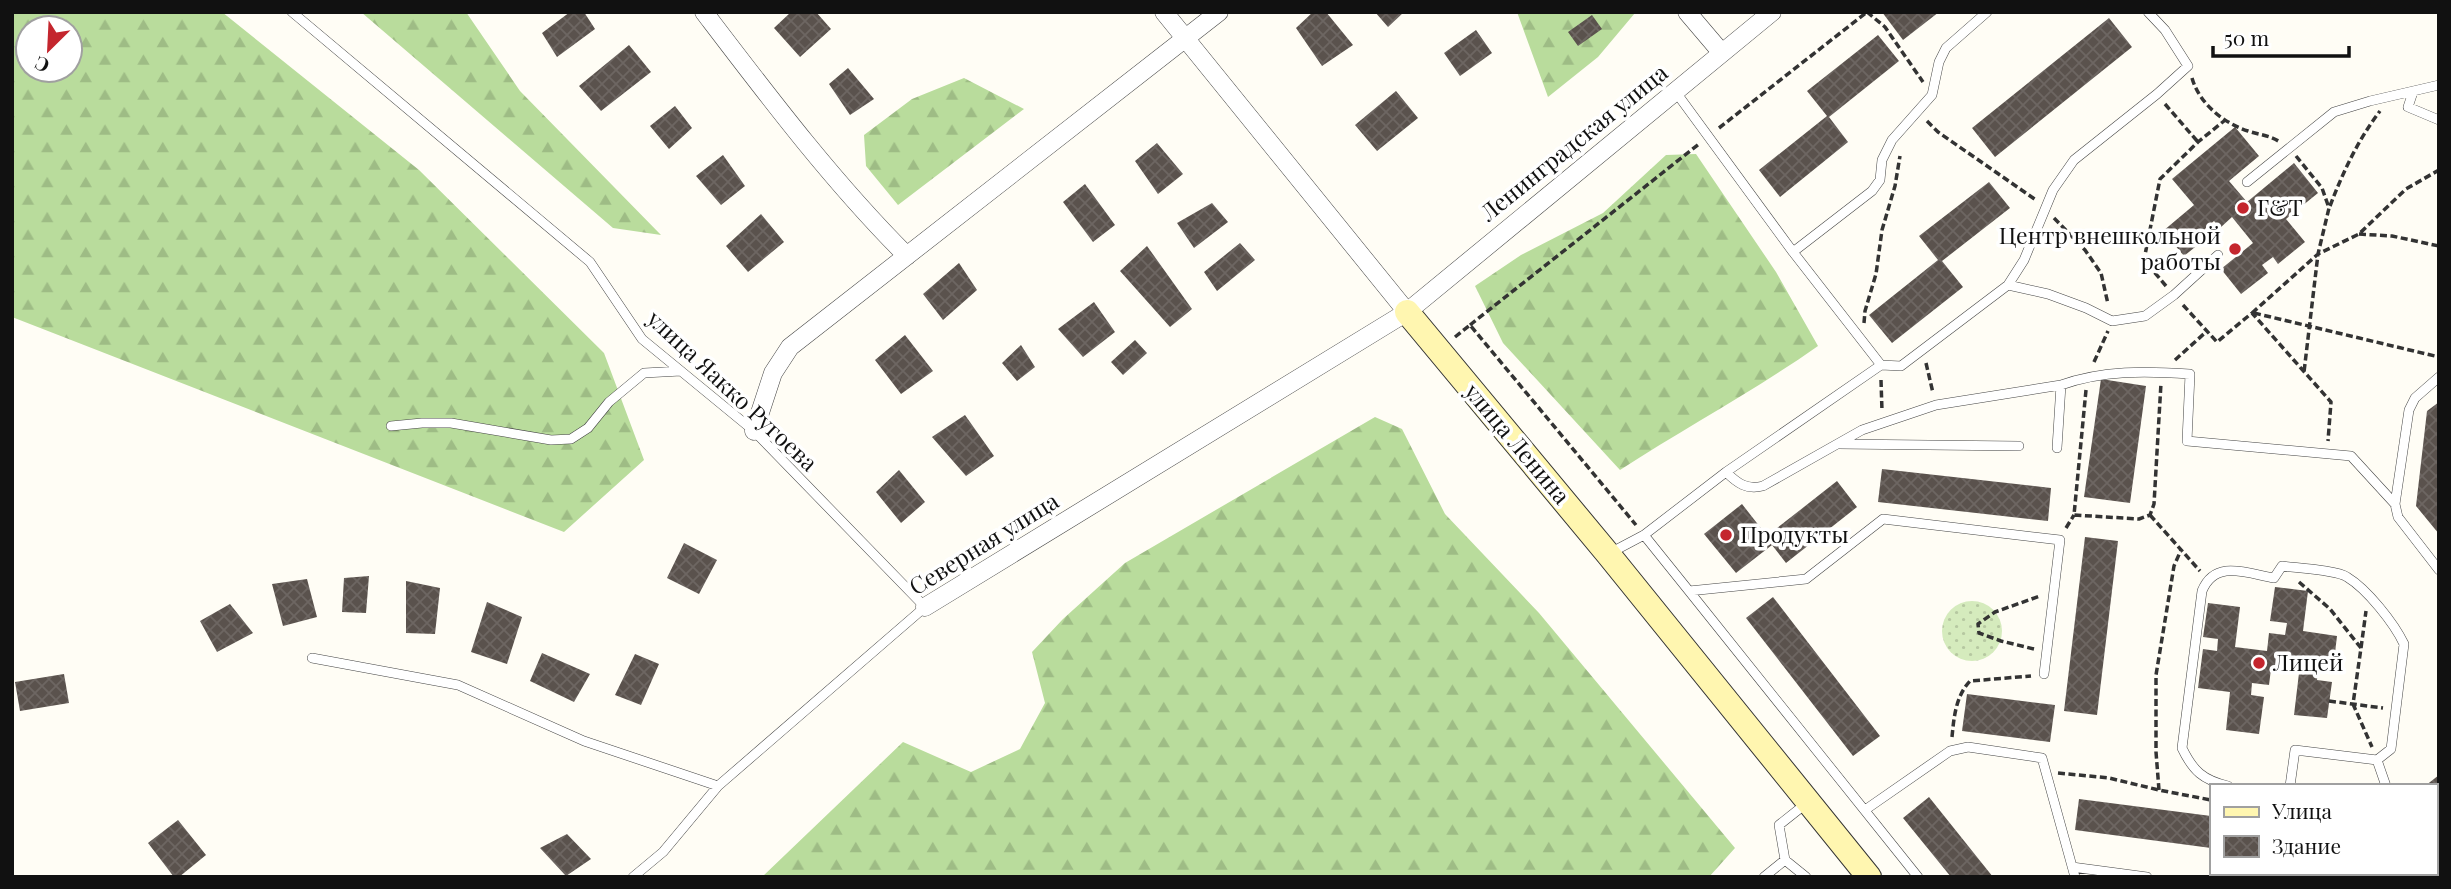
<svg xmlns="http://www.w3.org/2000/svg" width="2451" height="889" viewBox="0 0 2451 889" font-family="'Playfair Display',serif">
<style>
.forest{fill:url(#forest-firs);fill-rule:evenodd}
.park{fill:url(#park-dots)}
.building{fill:url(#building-cross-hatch)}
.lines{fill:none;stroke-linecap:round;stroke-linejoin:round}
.lane-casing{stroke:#444;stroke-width:10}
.street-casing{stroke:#444;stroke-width:19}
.secondary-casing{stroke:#333;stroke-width:26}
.path{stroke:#333;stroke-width:3.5;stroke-dasharray:7 3.5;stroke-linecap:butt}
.lane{stroke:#fff;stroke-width:9}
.street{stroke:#fff;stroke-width:18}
.secondary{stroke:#fff6b0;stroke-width:24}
.poi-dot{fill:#c4262e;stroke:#fff;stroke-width:2.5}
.labels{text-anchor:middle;stroke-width:7;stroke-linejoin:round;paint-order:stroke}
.street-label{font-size:23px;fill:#111;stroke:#fff}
.poi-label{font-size:23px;fill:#111;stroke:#fff;text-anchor:start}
</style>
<defs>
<pattern id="forest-firs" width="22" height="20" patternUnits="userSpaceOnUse" patternTransform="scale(1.75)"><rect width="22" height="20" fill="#b9dc9c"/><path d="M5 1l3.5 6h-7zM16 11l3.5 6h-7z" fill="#9ebc85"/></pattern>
<pattern id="park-dots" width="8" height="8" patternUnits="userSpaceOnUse" patternTransform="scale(1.75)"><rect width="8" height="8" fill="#d5ebbd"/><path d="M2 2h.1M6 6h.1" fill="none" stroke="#b6c8a1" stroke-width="1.8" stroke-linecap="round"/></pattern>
<pattern id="building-cross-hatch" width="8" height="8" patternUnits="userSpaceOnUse" patternTransform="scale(1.75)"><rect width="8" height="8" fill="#5a524d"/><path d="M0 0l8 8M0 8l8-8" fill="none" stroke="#6d6662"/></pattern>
</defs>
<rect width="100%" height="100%" fill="#fffdf5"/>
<path class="forest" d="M12,12h210l197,158 185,183 40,107 -80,72 -552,-215zM28,28h42v42h-42z
M361,12h105l54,79 141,144 -48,-7z
M1517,12h118v1l-37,44 -50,40z
M964,78l60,31 -126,96 -32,-39 -2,-31 48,-36z
M1696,154l80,118 42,74c-64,45 -133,82 -198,124l-117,-127 -28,-57 46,-31 82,-42 63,-58z
M1375,417l27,12 43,85 94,99 196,235 -26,29h-947l141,-135 68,30 49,-23 25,-46 -13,-51 31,-33 62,-56z"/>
<path class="park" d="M1942 631a30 30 0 1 1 60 0a30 30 0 1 1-60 0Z"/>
<path class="building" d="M570,12h14l11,17 -38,28 -15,-24z
M791,12h25l15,17 -31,28 -26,-29z
M1313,12h13l27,33 -31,21 -26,-38z
M1375,12h29l-16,15z
M1882,12h57l-36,28z
M1592,15l10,14 -24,17 -10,-14z
M2109,18l23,29 -137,110 -23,-29z
M1476,30l16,23 -32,23 -16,-23z
M1878,35l21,26 -70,56 19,25 -68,55 -21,-27 68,-54 -20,-25z
M629,45l22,27 -50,39 -22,-25z
M848,68l26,31 -24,16 -21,-31z
M1396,91l22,27 -41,33 -22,-26z
M675,106l17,22 -23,21 -19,-23z
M2235,127l24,29 -30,25 18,21 47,-39 24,30 -32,26 19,23 -27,22 -5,-7 -11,8 6,8 -27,21 -20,-25 32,-26 -21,-26 -12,11 -6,-7 -9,8 5,6 -26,21 -21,-25 31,-26 -22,-26z
M1157,143l26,31 -25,20 -23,-33z
M723,155l22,31 -24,19 -25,-29z
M1989,182l21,26 -68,53 21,26 -71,56 -23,-28 69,-55 -19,-24z
M1085,184l30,41 -22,17 -30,-40z
M1212,203l16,19 -34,26 -17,-25z
M761,214l23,28 -36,30 -22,-26z
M1240,243l15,17 -38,31 -13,-19z
M1147,246l45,63 -22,18 -50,-56z
M959,263l18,27 -34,30 -20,-26z
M1094,302l21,30 -32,25 -25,-28z
M905,335l28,36 -32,23 -26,-34z
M1135,340l12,13 -24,22 -12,-13z
M1021,345l14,22 -18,14 -15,-18z
M2101,379l45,7 -16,117 -46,-6z
M2439,402v132l-23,-28 11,-95z
M965,415l29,41 -28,20 -34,-39z
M1882,469l169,19 -3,33 -170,-19z
M899,470l26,32 -24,21 -25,-31z
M1837,481l20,26 -71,56 -14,-18 -36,28 -32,-39 38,-30 25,32z
M2085,537l33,4 -21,174 -33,-4z
M684,543l33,17 -18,34 -32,-16z
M369,576l-3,37 -24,-1 2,-34z
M307,579l10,38 -34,9 -11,-42z
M406,581l34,7 -5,46 -29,-1z
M2275,587l33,4 -5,40 34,5 -4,34 -15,-2 -1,12 15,2 -5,36 -33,-3 5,-42 -28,-4 -2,16 -17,-2 -1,12 13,2 -5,37 -33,-4 4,-38 -32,-4 5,-39 14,2 1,-12 -15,-2 5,-34 32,4 -5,40 32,4 2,-18 16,2 2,-12 -17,-2z
M1773,597l107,139 -27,20 -107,-138z
M487,602l35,15 -15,47 -36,-12z
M230,604l23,29 -36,19 -17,-31z
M542,653l48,21 -16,28 -44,-21z
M635,654l24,10 -18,41 -26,-10z
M64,674l5,29 -49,8 -5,-29z
M1967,694l88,11 -5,37 -88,-11z
M2439,775v43l-4,2v-34h-10z
M1929,797l64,80h-42l-48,-59z
M2079,799l132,17v32l-136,-18z
M178,820l28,35 -27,22h-5l-26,-34z
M567,834l24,25 -25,17 -26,-28z
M2243,873h80l16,2v2h-97z"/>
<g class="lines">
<defs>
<path id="lane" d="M292,12l298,250 52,77 112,92 171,176 -207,179 -55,66 -30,25
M2413,92l-5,15 31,13
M2247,182l87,-70 36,-11 69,-16
M1793,252l79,-61 8,-11 2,-20 10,-20 40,-45 7,-33 7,-14 41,-36
M2008,285l40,9 38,14 26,13 33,-5 29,-21 44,-40
M1881,365l20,1 107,-81 16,-25 29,-70 21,-30 83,-66 31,-28 -23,-36 -17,-18
M2439,377l-24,21 -6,12 -14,94 3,13 41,53
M2061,385c42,-15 85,-14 129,-11l-3,67 164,15 44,48
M391,426l31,-3h29l100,17 20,-1 17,-11 21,-26 35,-29 37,-2
M1839,444l180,2
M1726,472c12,12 21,18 37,14l99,-56 74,-25 125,-20 -4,63
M1644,535l45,56 117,-12 77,-60 177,21 -16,134
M1610,553l34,-18 82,-63 155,-107 -88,-113 -118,-161
M1689,591l229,286
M312,658l146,27 126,56 134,45
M2377,760l9,26
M2228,786c-25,-6 -35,-15 -46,-38l20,-157c13,-32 44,-18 72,-13l8,-12c14,2 55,4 65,11 20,12 47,46 57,67l-13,105 -14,11 -82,-10 -5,36
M1865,810l85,-59 18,-4 74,11 33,119
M2435,850l4,-2
M1785,860l-6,-35 29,-23
M2435,860l4,4
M2072,867l75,10
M1764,877l21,-17 21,17"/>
<path id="street" d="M704,12c64,84 128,169 203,244
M1164,12l243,300
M1687,12l34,40
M754,431l19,-58 17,-26 429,-335
M925,607l482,-295 365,-300"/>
<path id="secondary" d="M1407,312l201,242 261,323"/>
</defs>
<use href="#lane" class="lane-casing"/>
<use href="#street" class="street-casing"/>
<use href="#secondary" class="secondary-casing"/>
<path class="path" d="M1867,12l18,15 38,55
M2192,78c7,25 31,45 56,53 12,4 21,4 32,11
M2165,104l33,38
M1927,121l11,11 98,68
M1719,128l148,-116
M2296,156l26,32 7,20 -11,46 -14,118
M2330,206c13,-34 28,-66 50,-95
M2054,218l31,32 16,23 7,31
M2359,234l33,2 47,10
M2166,286l-22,-26 16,-81 38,-37 26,-21
M2183,305l34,37 35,-29 79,89 -3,39
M2252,313l66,-59 41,-20 47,-45 33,-19
M2254,313l185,44
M1864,323l1,-12 11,-37 6,-44 13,-44 5,-30
M1470,325l229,-181
M1455,337l15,-12 166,200
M2175,360l32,-29
M2094,362l14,-31
M1926,363l7,30
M1881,380l1,31
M2086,390l-12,125 65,4 11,-4 4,-11 7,-121
M2150,515l50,56
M2066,528l8,-13
M2299,582l31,27 31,39 -8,56 19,43
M2361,648l5,-37
M2034,649l-33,-8 -22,-8 -1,-9 17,-12 45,-16
M2329,701l54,7
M1952,737c2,-21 4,-41 18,-56l61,-5
M2058,773l51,5 50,12 52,10
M2159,790l-3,-38v-77l18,-109 7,-16
M2225,877l4,-4"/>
<use href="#lane" class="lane"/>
<use href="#street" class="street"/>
<use href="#secondary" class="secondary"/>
</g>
<g class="poi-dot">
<circle cx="2243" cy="208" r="7"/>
<circle cx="2235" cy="249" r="7"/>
<circle cx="1726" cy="535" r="7"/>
<circle cx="2259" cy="663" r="7"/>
</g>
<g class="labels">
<g class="street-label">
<text transform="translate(1574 143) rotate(-39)" y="8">Ленинградская улица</text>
<text transform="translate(732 391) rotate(43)" y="8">улица Яакко Ругоева</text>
<text transform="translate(1517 444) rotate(50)" y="8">улица Ленина</text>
<text transform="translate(984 544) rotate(-32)" y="8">Северная улица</text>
</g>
<g class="poi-label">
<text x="2257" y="216">Г&amp;Т</text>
<text x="2221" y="244" text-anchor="end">Центр внешкольной<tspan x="2221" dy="26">работы</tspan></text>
<text x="1740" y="543">Продукты</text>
<text x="2273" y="671">Лицей</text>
</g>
</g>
<rect width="2451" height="889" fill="none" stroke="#111111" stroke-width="28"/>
<rect x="2210" y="784" width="228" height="91" fill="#ffffff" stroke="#a0a0a0" stroke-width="2"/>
<rect x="2224" y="807" width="35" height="10" fill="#fff6b0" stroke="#a0a0a0" stroke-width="2"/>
<text x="2272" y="819" font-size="21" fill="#111111">Улица</text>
<rect x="2224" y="836" width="35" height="21" fill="url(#building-cross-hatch)" stroke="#a0a0a0" stroke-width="2"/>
<text x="2272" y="854" font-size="21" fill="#111111">Здание</text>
<g transform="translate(49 49) rotate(204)"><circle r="33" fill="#ffffff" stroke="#a0a0a0" stroke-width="2"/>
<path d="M0-5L12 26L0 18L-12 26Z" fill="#c4262e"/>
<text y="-10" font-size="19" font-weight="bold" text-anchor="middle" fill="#111111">С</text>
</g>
<path d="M2213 46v10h136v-10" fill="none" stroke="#111111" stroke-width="3.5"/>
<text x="2224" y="46" font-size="21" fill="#111111" stroke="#ffffff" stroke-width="5" paint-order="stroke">50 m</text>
</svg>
